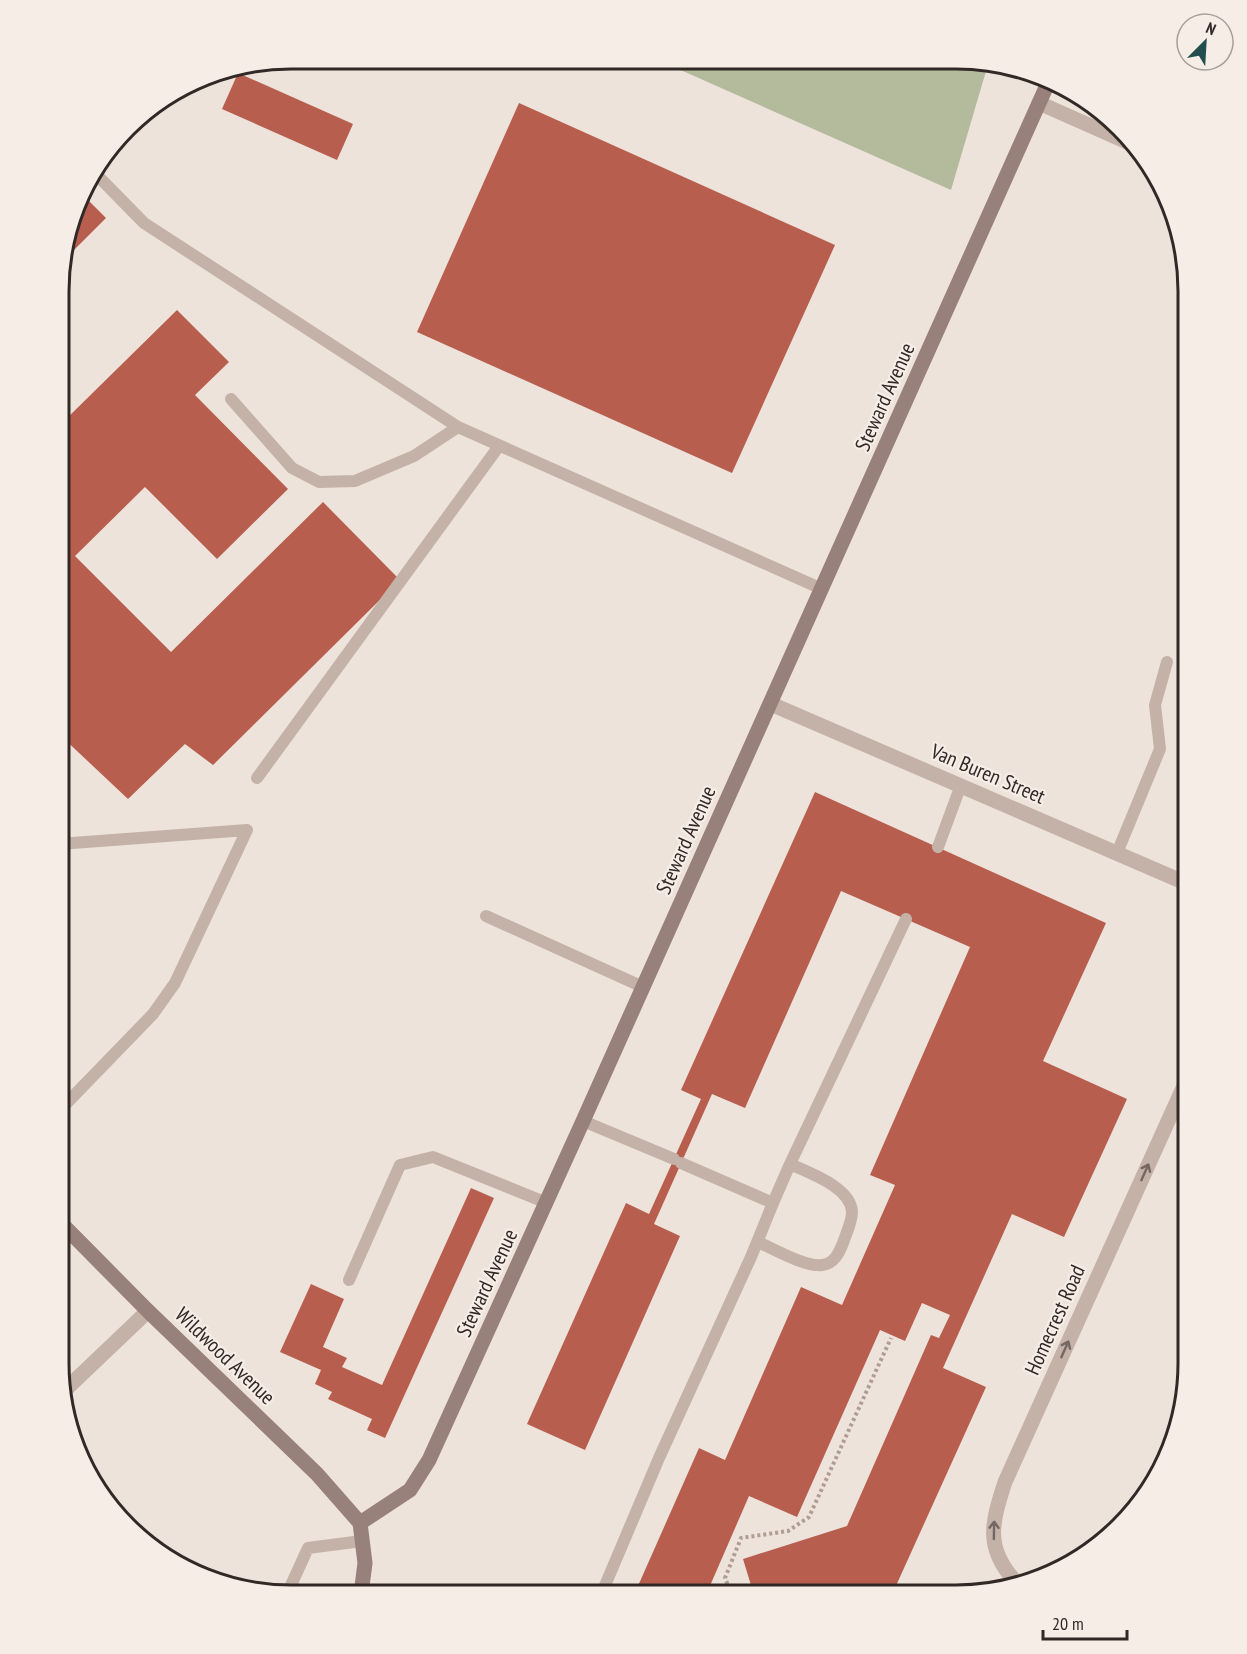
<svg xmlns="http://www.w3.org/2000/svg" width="1247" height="1654" viewBox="0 0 1247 1654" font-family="'PT Sans Narrow',sans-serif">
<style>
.green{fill:#b4bb9c}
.building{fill:#b75e4f}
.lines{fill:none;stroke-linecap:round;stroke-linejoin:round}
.path{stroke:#b09c92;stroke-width:4;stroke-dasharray:3 3;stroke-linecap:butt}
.lane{stroke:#c4b2a8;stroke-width:12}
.street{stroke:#c4b2a8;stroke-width:15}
.secondary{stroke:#98817a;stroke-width:15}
.oneway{stroke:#746761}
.labels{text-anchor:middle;stroke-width:4.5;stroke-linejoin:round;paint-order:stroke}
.street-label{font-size:21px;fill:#322927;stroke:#f6ede6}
.rim{fill:none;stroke:#322927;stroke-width:3}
</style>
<rect width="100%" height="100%" fill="#eee3da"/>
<path class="green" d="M658,60l329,1h2l-38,129z"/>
<path class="building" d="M238,73l115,51 -16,36 -115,-51z
M519,103l316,142 -103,228 -315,-141z
M83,195l23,23 -45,45v-3z
M177,310l52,52 -34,33 93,94 -71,70 -72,-72 -70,69 96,96 152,-150 77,78 -187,185 -28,-21 -57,55 -68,-64v-310z
M815,792l291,131 -63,138 84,38 -63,138 -52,-23 -69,154 43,19 -91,201 -21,7h-120l-11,-36 104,-33 84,-191 8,3 11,-23 -28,-12 -17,38 -25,-11 -83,187 -48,-21 -43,99h-72l65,-147 26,12 76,-173 41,18 53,-120 -25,-10 100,-228 -129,-56 -96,217 -33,-14 -58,130 26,12 -95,214 -58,-26 99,-221 23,11 52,-115 -20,-9z
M471,1188l23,10 -109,240 -18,-8 5,-11 -44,-20 4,-7 -17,-8 6,-14 -41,-18 31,-68 33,15 -21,48 24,11 -5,9 40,18z"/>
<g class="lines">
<path class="path" d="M732,1595l-7,-17 16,-40 47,-7 21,-14 82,-179"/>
<path class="lane" d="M93,171l51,52 314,204 364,162
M231,399l61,69 27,14 36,-1 59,-25 44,-29
M257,778l242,-332
M938,847l23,-62
M1117,853l43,-104 -5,-44 12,-43
M486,916l157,71
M59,1111l94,-97 22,-31 72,-153 -188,14
M583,1121l91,38
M681,1163l92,40 17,-39 116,-245
M758,1242c16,7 47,25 64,23 12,-1 17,-12 21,-22 3,-9 9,-21 9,-31 -1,-25 -43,-39 -62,-48
M349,1280l51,-115 33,-8 114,46
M287,1594l21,-46 54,-7
M601,1595l58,-137 92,-201 22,-54"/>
<path class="street" d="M1039,103l97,43
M771,704l417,180
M65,1390l83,-79
M1016,1582c-32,-34 -24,-60 -11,-100l183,-405"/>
<path class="secondary" d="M59,1221l89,90 169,163 43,49
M360,1523l50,-33 19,-30 154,-339 465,-1038
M360,1523l5,40 -4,31"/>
</g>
<defs><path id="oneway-shaft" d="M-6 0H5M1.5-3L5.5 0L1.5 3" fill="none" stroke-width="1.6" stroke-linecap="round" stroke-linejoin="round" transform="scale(1.5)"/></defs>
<g class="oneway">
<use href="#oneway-shaft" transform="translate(1145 1172) rotate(-66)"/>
<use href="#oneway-shaft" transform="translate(1065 1349) rotate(-66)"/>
<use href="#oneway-shaft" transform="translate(994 1530) rotate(-89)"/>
</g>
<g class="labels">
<g class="street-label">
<text transform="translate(885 397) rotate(-66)" y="7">Steward Avenue</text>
<text transform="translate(988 774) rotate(23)" y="7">Van Buren Street</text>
<text transform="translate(686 840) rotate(-66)" y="7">Steward Avenue</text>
<text transform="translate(487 1283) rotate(-65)" y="7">Steward Avenue</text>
<text transform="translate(1055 1320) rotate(-66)" y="7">Homecrest Road</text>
<text transform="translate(225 1356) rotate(44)" y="7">Wildwood Avenue</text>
</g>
</g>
<path d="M0 0H1247V1654H0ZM291 69H956A222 222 0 0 1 1178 291V1363A222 222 0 0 1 956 1585H291A222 222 0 0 1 69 1363V291A222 222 0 0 1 291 69Z" fill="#f6ede6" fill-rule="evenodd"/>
<path class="rim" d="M291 69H956A222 222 0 0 1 1178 291V1363A222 222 0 0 1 956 1585H291A222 222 0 0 1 69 1363V291A222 222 0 0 1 291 69Z"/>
<g transform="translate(1205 42) rotate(24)"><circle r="28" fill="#f6ede6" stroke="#a89f9a" stroke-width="1.5"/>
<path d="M0-4.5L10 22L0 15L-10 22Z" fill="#224e4d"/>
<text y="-9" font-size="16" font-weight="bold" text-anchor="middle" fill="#322927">N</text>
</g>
<path d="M1043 1630v9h84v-9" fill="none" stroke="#322927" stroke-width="3"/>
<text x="1052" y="1630" font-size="18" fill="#322927" stroke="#f6ede6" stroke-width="4.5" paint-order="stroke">20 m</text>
</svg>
